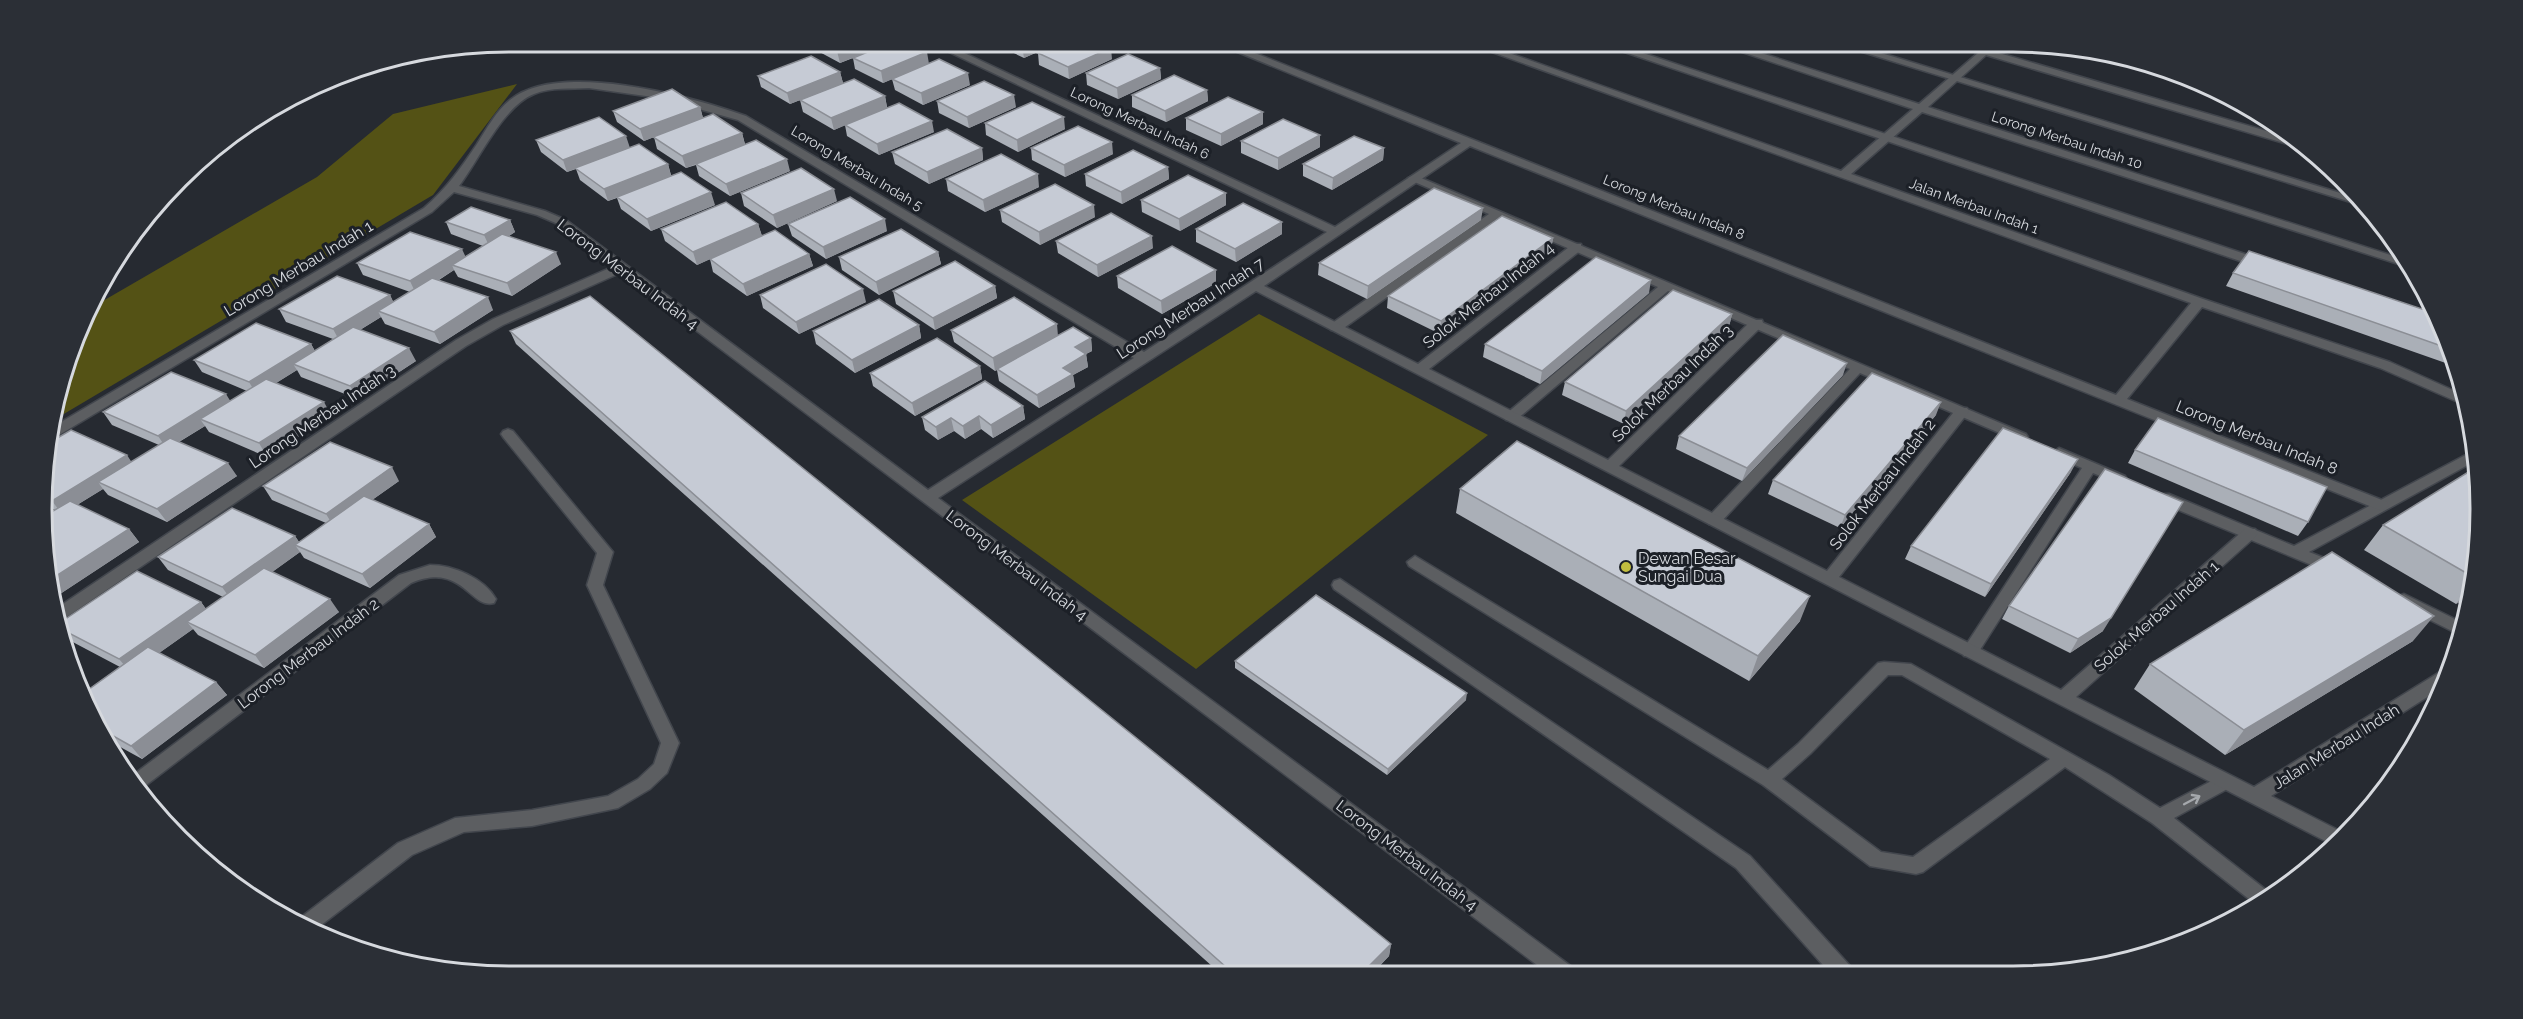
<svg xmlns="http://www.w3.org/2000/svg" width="2523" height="1019" viewBox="0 0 2523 1019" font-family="Raleway,sans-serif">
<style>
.green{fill:#545215}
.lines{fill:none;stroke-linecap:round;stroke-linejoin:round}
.lane-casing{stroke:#42464d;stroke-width:3}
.street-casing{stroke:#42464d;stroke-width:3}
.lane{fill:#5c5e61;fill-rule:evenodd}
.street{fill:#5c5e61;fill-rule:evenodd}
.wall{fill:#aaafb7}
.shaded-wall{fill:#8b8e95}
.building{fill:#c6cbd5;stroke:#8b8e95;stroke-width:1.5}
.oneway{stroke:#a5a8ac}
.poi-dot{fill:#c2bd3f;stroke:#1c2027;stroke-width:2}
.labels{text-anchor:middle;stroke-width:6;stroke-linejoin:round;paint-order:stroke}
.far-street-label{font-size:14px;fill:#d6d9de;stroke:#1c2027}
.street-label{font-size:16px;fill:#d6d9de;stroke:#1c2027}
.poi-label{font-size:16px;fill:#d6d9de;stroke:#1c2027;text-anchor:start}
.rim{fill:none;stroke:#d6d9de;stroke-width:3}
</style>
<rect width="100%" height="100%" fill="#262a31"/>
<path class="green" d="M517,84l-84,111 -381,226 15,-62 22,-50 228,-132 76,-63z
M1259,314l229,121 -292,234 -234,-169z"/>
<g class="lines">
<defs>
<path id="lane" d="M1595,42h15l656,219 2,3 -6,4 -4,-1z
M1830,42h15l515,157 7,8z
M1414,175l612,259 2,3 -2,3h-10l-156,-67 -141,151h-10l-3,-4 3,-4 141,-147 -182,-78 -152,129h-10l-2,-3 2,-3 152,-127 -160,-69 -157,112h-10l-1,-3 1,-3 158,-110 -79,-34 -2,-2z
M2059,448l66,28 2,3 -7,5 -27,-11 -117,183h-12l-2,-4 2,-4 118,-180 -28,-12 -2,-3z
M2475,450l2,10 -168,92 33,13 2,4 -2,4 -6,2 -177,-73 -2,-4 2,-4h10l125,52z
M1415,556l353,214 30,-26 80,-81 6,-1 27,2 198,111 51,33 59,-31 6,-2 6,2 3,5 -3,5 -57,31 96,75 -16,10 -102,-80 -87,-56 -142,105 -7,2 -46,-8 -107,-81 -354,-219 -2,-4zM1888,675h14l148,84 -137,98 -32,-5 -99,-73 28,-25z
M1340,579l410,277 101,111 3,7h-23l-95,-106 -402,-279 -2,-4 2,-4z
M2404,594l61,30 -3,12 -64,-32 -2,-4 2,-4z"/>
<path id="street" d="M928,42h13l394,185 126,-84 -248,-101h14l889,353 75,-92 -727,-261h14l363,129 72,-62 -201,-67h15l192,62 59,-51 -32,-11h15l22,6 7,-6h11l-9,9 305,89 11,8h-7l-315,-93 -58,52 478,153 5,8 -489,-156 -71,62 352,125 187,63 76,34 1,10 -87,-38 -178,-61 -75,92 260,103 2,4 -7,5 -912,-365 -206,140 154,78 155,-120h8v6l-152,119 179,91 144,-140h10l1,3 -1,3 -143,140 208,105 130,-163h10l2,3 -2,3 -128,163 222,113 184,-161h10l3,4 -3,4 -179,160 178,90 189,-117 8,-1 -8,18 -172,109 75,38 -11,12 -1079,-555 -318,207 634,469 3,7h-26l-929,-701 -117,52 -37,21 -408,277 -4,-13 402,-270 37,-21 119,-52 -54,-43 -21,-9 -83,-23 -22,20 -378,226 -6,1 3,-11 373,-220c22,-19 37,-40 53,-64 9,-14 19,-33 33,-44 49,-40 180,-4 236,16l398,236 183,-120zM589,88l71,10 78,22 396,238 -206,132 -362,-270 -21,-9 -86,-25c20,-26 44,-80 75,-92 17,-7 37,-5 55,-6z
M508,429l5,2 100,121 -10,33 76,158 -12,30 -17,16 -32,19 -86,18 -68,6 -52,23 -96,74 -17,-9 1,-2 98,-75 57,-25 77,-8 76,-14 30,-17 16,-15 7,-21 -74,-158 10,-32 -94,-116 -2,-3 2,-3z
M430,565c23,0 54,13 66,34l-2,4c-24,7 -31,-42 -83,-20l-270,206 -12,-11 270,-203z"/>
</defs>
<use href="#lane" class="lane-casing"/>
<use href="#street" class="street-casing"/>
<use href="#lane" class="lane"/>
<use href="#street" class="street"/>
</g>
<path class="wall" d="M812,42h74v2l43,20 41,21 -47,20 -28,-15 -3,-11 -9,4 -28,-14 -2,-11 -13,5 -26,-14z
M995,42h65l-36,16 -29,-14z
M1038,53l74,6 -43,20 -30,-14z
M1160,68l1,11 -43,20 -31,-14 -1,-12z
M840,72l3,11 -53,21 -29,-17 -3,-11z
M1207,90l1,11 -42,21 -34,-15v-12z
M885,96l2,11 47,25 -55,23 -32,-19 -2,-11 -11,5 -31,-18 -3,-12z
M937,101l79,6 -47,21 -30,-15z
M700,107l3,11 39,15 3,11 45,27 -60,25 -31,-20 -3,-11 -10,3 -29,-19 -3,-12 -10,4 -27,-19 -4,-11z
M1263,112v12l-42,22 -35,-16v-12z
M985,123l80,6 -47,23 -32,-17z
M536,140l94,8 38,16 3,11 44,30 -64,26 -30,-22 -4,-11 -9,3 -28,-21 -4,-11 -9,3 -26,-20z
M1241,141l79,6 -42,23 -37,-17z
M982,148l1,12 -54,24 -34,-20 -3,-12z
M1031,148l82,6 -48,23 -33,-17z
M1384,148l-1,12 -51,30 -29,-14v-12z
M1168,167l1,12 -47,25 -36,-18 -1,-12z
M946,179l93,8 -54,25 -37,-21z
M741,193l96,8 -60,27 -33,-22z
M1141,200l85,5 -46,26 -38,-19z
M1000,210l95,7 -55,28 -38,-23z
M510,220l5,12 -6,4 52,28 -49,32 -54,-19 -4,-7 -15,10 54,30 -53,34 -55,-20 -4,-7 -21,13 56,31 -58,38 -57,-22 -4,-7 -21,13 55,32 -64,42 -58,-25 -4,-6 -26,16 58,34 -70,46 -59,-27 -5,-6 -26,16 52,24 10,13 -79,52 -9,-5 -3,-75 7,-4 -7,-3 -2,-59 85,14 28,-17 -47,-20 -9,-13 127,-11 17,-10 -45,-19 -8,-12 117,-16 4,7 18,-12 -47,-17 -7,-13 111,-14 3,7 17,-10 -47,-17 -6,-12 109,-7 17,-10 -32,-12 -5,-12z
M1481,220l-114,79 -49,-24 1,-12z
M1282,222v12l-46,28 -40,-20v-13z
M758,224l4,12 47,18 4,12 -66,30 -34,-24 -3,-13 -13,6 -32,-24 -4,-12z
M788,224l99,7 -61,28 -34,-23z
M1553,238l-2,12 -111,84 -53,-26 1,-12z
M1056,241l97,7 -55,29 -40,-24z
M938,252l3,12 -62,31 -37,-25 -3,-13z
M1216,270v13l-54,31 -44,-26 -1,-12z
M2233,273l204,41 20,53 -231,-81z
M995,286l2,12 -62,32 -39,-26 -3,-13z
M1649,293l-109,91 -57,-27 2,-13z
M760,295l106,7 -67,32 -36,-26z
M1732,314l-3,13 -105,97 -62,-29 3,-13z
M919,325l2,13 -66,35 -39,-29 -3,-13z
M951,330l107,5 33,3 1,13 -6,3 2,13 -15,8 2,12 -36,21 -40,-27 -2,-11 -2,1 -41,-29z
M510,331l881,613 -2,12 -18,19h-149l-706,-631z
M980,366l2,13 -67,37 -42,-30 -3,-13z
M1843,375l-101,106 -66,-32 3,-13z
M1023,406l2,13 -32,19 -12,-9 -16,10 -11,-8 -16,9 -13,-10 -3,-13z
M1936,415l-96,113 -72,-34 5,-14z
M2135,450l173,72 -10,14 -170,-73z
M2071,472l-86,125 -80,-38 6,-13z
M399,481l-27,19 57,24 7,13 -66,51 -66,-30 -4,-6 -28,20 67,40 -75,56 -66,-33 -5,-6 -34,24 57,29 11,13 -85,64 -38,-21 -26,-49 8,2 34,-24 -53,-28 -6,-7 -3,-8 143,-22 5,7 17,-12 -55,-27 -10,-13 137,-21 4,6 27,-19 -54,-23 -9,-14z
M1460,489l340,132 -51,60 -293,-168z
M2383,525l94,45 -6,25 -15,9 -92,-54z
M2009,606l94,25 -33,22 -68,-34z
M2413,641l-188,114 -91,-66 16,-25z
M1235,661l231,39 -79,75 -152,-107z"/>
<path class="shaded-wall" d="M862,42h24v2l-46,19 -3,-12z
M1033,42h27l-36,16 -2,-12z
M1111,48l1,11 -43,20 -1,-12z
M927,52l2,12 -46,19 -2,-12z
M1160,68l1,11 -43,20 -1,-11z
M840,72l3,11 -53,21 -3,-11z
M968,73l2,12 -47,20 -2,-12z
M1207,90l1,11 -42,21 -1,-11z
M1014,95l2,12 -47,21 -2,-11z
M885,96l2,12 -53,22 -3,-12z
M700,107l3,11 -59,23 -4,-12z
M1263,112v12l-42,22v-12z
M1064,117l1,12 -47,23 -1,-12z
M932,121l2,11 -55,23 -2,-11z
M742,133l3,12 -59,23 -4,-12z
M1320,135v12l-42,23v-12z
M626,136l4,12 -63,24 -4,-12z
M1112,142l1,12 -48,23 -1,-12z
M982,148l1,12 -54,24 -2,-12z
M1384,148l-1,12 -51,30 1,-12z
M787,159l3,12 -60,25 -4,-12z
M668,164l3,12 -63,25 -4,-12z
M1168,167l1,12 -47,25 -1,-12z
M1038,174l1,13 -54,25 -2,-12z
M834,189l3,12 -60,27 -4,-13z
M711,192l4,13 -64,26 -4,-12z
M1226,193v12l-46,26 -1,-12z
M1094,205l1,12 -55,28 -1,-13z
M1483,208l-2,12 -114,79 1,-13z
M885,219l2,12 -61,28 -3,-12z
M510,220l5,12 -25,16 -6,-13z
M1282,222v12l-46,28 -1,-13z
M758,224l4,12 -65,29 -4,-13z
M1152,236l1,12 -55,29 -1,-12z
M1553,238l-2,12 -111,84 1,-13z
M462,249l6,13 -16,3 2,5 -38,24 -6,-13z
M556,252l5,12 -49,32 -5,-13z
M938,252l3,12 -62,31 -3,-13z
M809,254l4,12 -66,30 -4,-12z
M1216,270v13l-54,31 -1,-13z
M1651,280l-2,13 -109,91 2,-13z
M995,286l2,12 -62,32 -2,-12z
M863,289l3,13 -67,32 -3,-12z
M390,295l6,12 -18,4 3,6 -41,25 -7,-13z
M488,297l5,13 -53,34 -6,-12z
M1732,314l-3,13 -105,97 2,-13z
M1057,324l1,12 -61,33v1l-2,1 -2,-13z
M919,325l2,13 -66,35 -3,-13z
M1091,338l1,13 -6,3 2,13 -15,8 2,12 -36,21 -2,-13 26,-27 12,-21z
M311,344l7,13 -25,7 4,6 -40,25 -8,-13z
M409,348l7,13 -58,38 -8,-13z
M1847,363l-4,12 -101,106 5,-13z
M980,366l2,13 -67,37 -3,-13z
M226,394l8,13 -34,12 5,7 -38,23 -9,-13z
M324,402l7,13 -64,42 -8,-14z
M1941,402l-5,13 -96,113 5,-13z
M1023,406l2,13 -32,19 -2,-13z
M979,416l2,13 -16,10 -2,-13z
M951,418l3,13 -16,9 -2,-13z
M127,455l9,14 -38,13 5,7 -41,25 -10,-13z
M2078,459l-7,13 -86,125 6,-13z
M228,463l9,13 -70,46 -10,-13z
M392,467l7,14 -65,46 -8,-13z
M2183,502l-80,129 -33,22 8,-14z
M429,524l7,13 -66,51 -8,-14z
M129,529l10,13 -79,52 -10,-12v-2z
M295,536l8,12 -8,-3 5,7 -68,49 -10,-14z
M2474,582l-3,13 -15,9z
M1810,596l-10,25 -51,60 9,-25z
M330,599l9,13 -75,56 -9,-13z
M201,602l10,14 -24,6 6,7 -62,44 -12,-14z
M2434,616l-21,25 -188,114 19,-25z
M216,682l11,13 -85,64 -11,-13z
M82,687l12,13 -7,5 -9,-15z
M1467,693l-1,7 -79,75 1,-6z
M1391,944l-2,12 -18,19h-11z"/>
<path class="building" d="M819,42h43l-25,9z
M892,42h14l21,10 -46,19 -28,-13z
M1013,42h20l-11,4z
M1064,42h32l15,6 -43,19 -30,-14z
M1128,54l32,14 -43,20 -31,-15z
M811,56l29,16 -53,21 -29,-17z
M939,59l29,14 -47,20 -29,-14z
M1174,75l33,15 -42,21 -33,-16z
M854,79l31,17 -54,22 -31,-18z
M984,81l30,14 -47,22 -30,-16z
M672,89l28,18 -60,22 -27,-18z
M1228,97l35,15 -42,22 -35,-16z
M1032,102l32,15 -47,23 -32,-17z
M899,103l33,18 -55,23 -32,-19z
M713,114l29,19 -60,23 -29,-19z
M599,117l27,19 -63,24 -27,-20z
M1283,119l37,16 -42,23 -37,-17z
M1078,126l34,16 -48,23 -33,-17z
M947,129l35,19 -55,24 -35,-20z
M1354,136l30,12 -51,30 -30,-14z
M756,140l31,19 -61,25 -30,-20z
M639,144l29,20 -64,25 -29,-21z
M1133,150l35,17 -47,25 -36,-18z
M1001,154l37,20 -55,26 -37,-21z
M801,168l33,21 -61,26 -32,-22z
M681,172l30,20 -64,27 -30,-22z
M1188,175l38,18 -47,26 -38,-19z
M1055,184l39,21 -55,27 -39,-22z
M1434,188l49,20 -115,78 -49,-23z
M850,197l35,22 -62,28 -35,-23z
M726,202l32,22 -65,28 -32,-23z
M1243,203l39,19 -47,27 -39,-20z
M471,207l39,13 -26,15 -38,-13z
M1111,213l41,23 -55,29 -41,-24z
M1502,216l51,22 -112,83 -53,-25z
M901,229l37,23 -62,30 -37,-25z
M775,230l34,24 -66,30 -33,-25z
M410,232l52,17 -52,32 -53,-18z
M502,234l54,18 -49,31 -55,-18z
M1172,246l44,24 -55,31 -44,-25z
M2249,251l188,63 13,35 -217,-76z
M1596,257l55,23 -109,91 -57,-27z
M955,261l40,25 -62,32 -40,-27z
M826,264l37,25 -67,33 -36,-27z
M337,276l53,19 -57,34 -54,-20z
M432,278l56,19 -54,35 -56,-21z
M1673,290l59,24 -106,97 -61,-29z
M590,296l801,648 -31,31h-125l-725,-644z
M1014,297l43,27 -64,34 -42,-28z
M879,299l40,26 -67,35 -39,-29z
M256,323l55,21 -62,38 -55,-22z
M353,327l56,21 -59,38 -57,-22z
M1073,327l18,11 -16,9 11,7 -23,14 10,6 -36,21 -40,-26z
M1783,335l64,28 -100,105 -68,-32z
M937,338l43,28 -68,37 -42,-30z
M171,372l55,22 -68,42 -55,-24z
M1872,373l69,29 -96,113 -72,-35z
M266,379l58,23 -65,41 -59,-24z
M985,381l38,25 -32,19 -12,-9 -16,10 -12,-8 -15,9 -14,-10z
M2158,418l169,69 -19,35 -173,-72z
M2003,428l75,31 -87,125 -80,-38z
M71,430l56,25 -75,46 -4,-2 -2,-51 1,-4z
M170,438l58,25 -71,46 -59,-27z
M1517,441l293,155 -52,60 -298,-167z
M330,442l62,25 -66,47 -63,-28z
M2478,466l2,13 -3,91 -2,8 -92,-53z
M2105,469l78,33 -72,116 -33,21 -69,-33z
M364,496l65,28 -67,50 -67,-29z
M70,501l59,28 -79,51 -2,-66z
M232,508l63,28 -73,51 -64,-30z
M2332,552l102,64 -190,114 -94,-66z
M264,568l66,31 -75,56 -68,-33z
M137,571l64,31 -82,57 -60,-31 -1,-4z
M1316,595l151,98 -79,76 -153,-108z
M148,647l68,35 -85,64 -32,-18 -18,-33z
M76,683l6,4 -4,3z"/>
<defs><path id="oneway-shaft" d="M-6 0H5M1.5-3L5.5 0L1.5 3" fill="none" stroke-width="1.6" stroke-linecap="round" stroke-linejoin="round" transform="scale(1.5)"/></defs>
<use class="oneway" href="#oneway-shaft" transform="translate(2192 800) rotate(-28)"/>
<circle class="poi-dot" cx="1626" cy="567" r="6"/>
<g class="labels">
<g class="far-street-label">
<text transform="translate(1140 123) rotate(25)" y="5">Lorong Merbau Indah 6</text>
<text transform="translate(2067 140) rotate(18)" y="5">Lorong Merbau Indah 10</text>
<text transform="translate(857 168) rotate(31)" y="5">Lorong Merbau Indah 5</text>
<text transform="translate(1974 206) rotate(20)" y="5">Jalan Merbau Indah 1</text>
<text transform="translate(1674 207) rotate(22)" y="5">Lorong Merbau Indah 8</text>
</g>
<g class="street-label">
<text transform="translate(298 268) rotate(-31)" y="6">Lorong Merbau Indah 1</text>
<text transform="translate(628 274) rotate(37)" y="6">Lorong Merbau Indah 4</text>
<text transform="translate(1488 295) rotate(-38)" y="6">Solok Merbau Indah 4</text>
<text transform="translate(1190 308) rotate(-33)" y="6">Lorong Merbau Indah 7</text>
<text transform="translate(1672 383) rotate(-44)" y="6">Solok Merbau Indah 3</text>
<text transform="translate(322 416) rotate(-34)" y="6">Lorong Merbau Indah 3</text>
<text transform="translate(2257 437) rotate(22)" y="6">Lorong Merbau Indah 8</text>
<text transform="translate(1882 484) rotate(-52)" y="6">Solok Merbau Indah 2</text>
<text transform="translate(1017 565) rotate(37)" y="6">Lorong Merbau Indah 4</text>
<text transform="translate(2156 616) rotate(-41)" y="6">Solok Merbau Indah 1</text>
<text transform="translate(308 653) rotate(-37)" y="6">Lorong Merbau Indah 2</text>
<text transform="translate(2336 746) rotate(-32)" y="6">Jalan Merbau Indah</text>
<text transform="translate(1407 855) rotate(37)" y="6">Lorong Merbau Indah 4</text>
</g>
<g class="poi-label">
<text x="1638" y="564">Dewan Besar<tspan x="1638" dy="18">Sungai Dua</tspan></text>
</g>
</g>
<path d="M0 0H2523V1019H0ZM509 52H2013A457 457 0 0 1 2470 509V509A457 457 0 0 1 2013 966H509A457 457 0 0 1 52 509V509A457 457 0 0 1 509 52Z" fill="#2b2f36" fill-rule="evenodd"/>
<path class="rim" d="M509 52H2013A457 457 0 0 1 2470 509V509A457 457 0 0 1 2013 966H509A457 457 0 0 1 52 509V509A457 457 0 0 1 509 52Z"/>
</svg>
